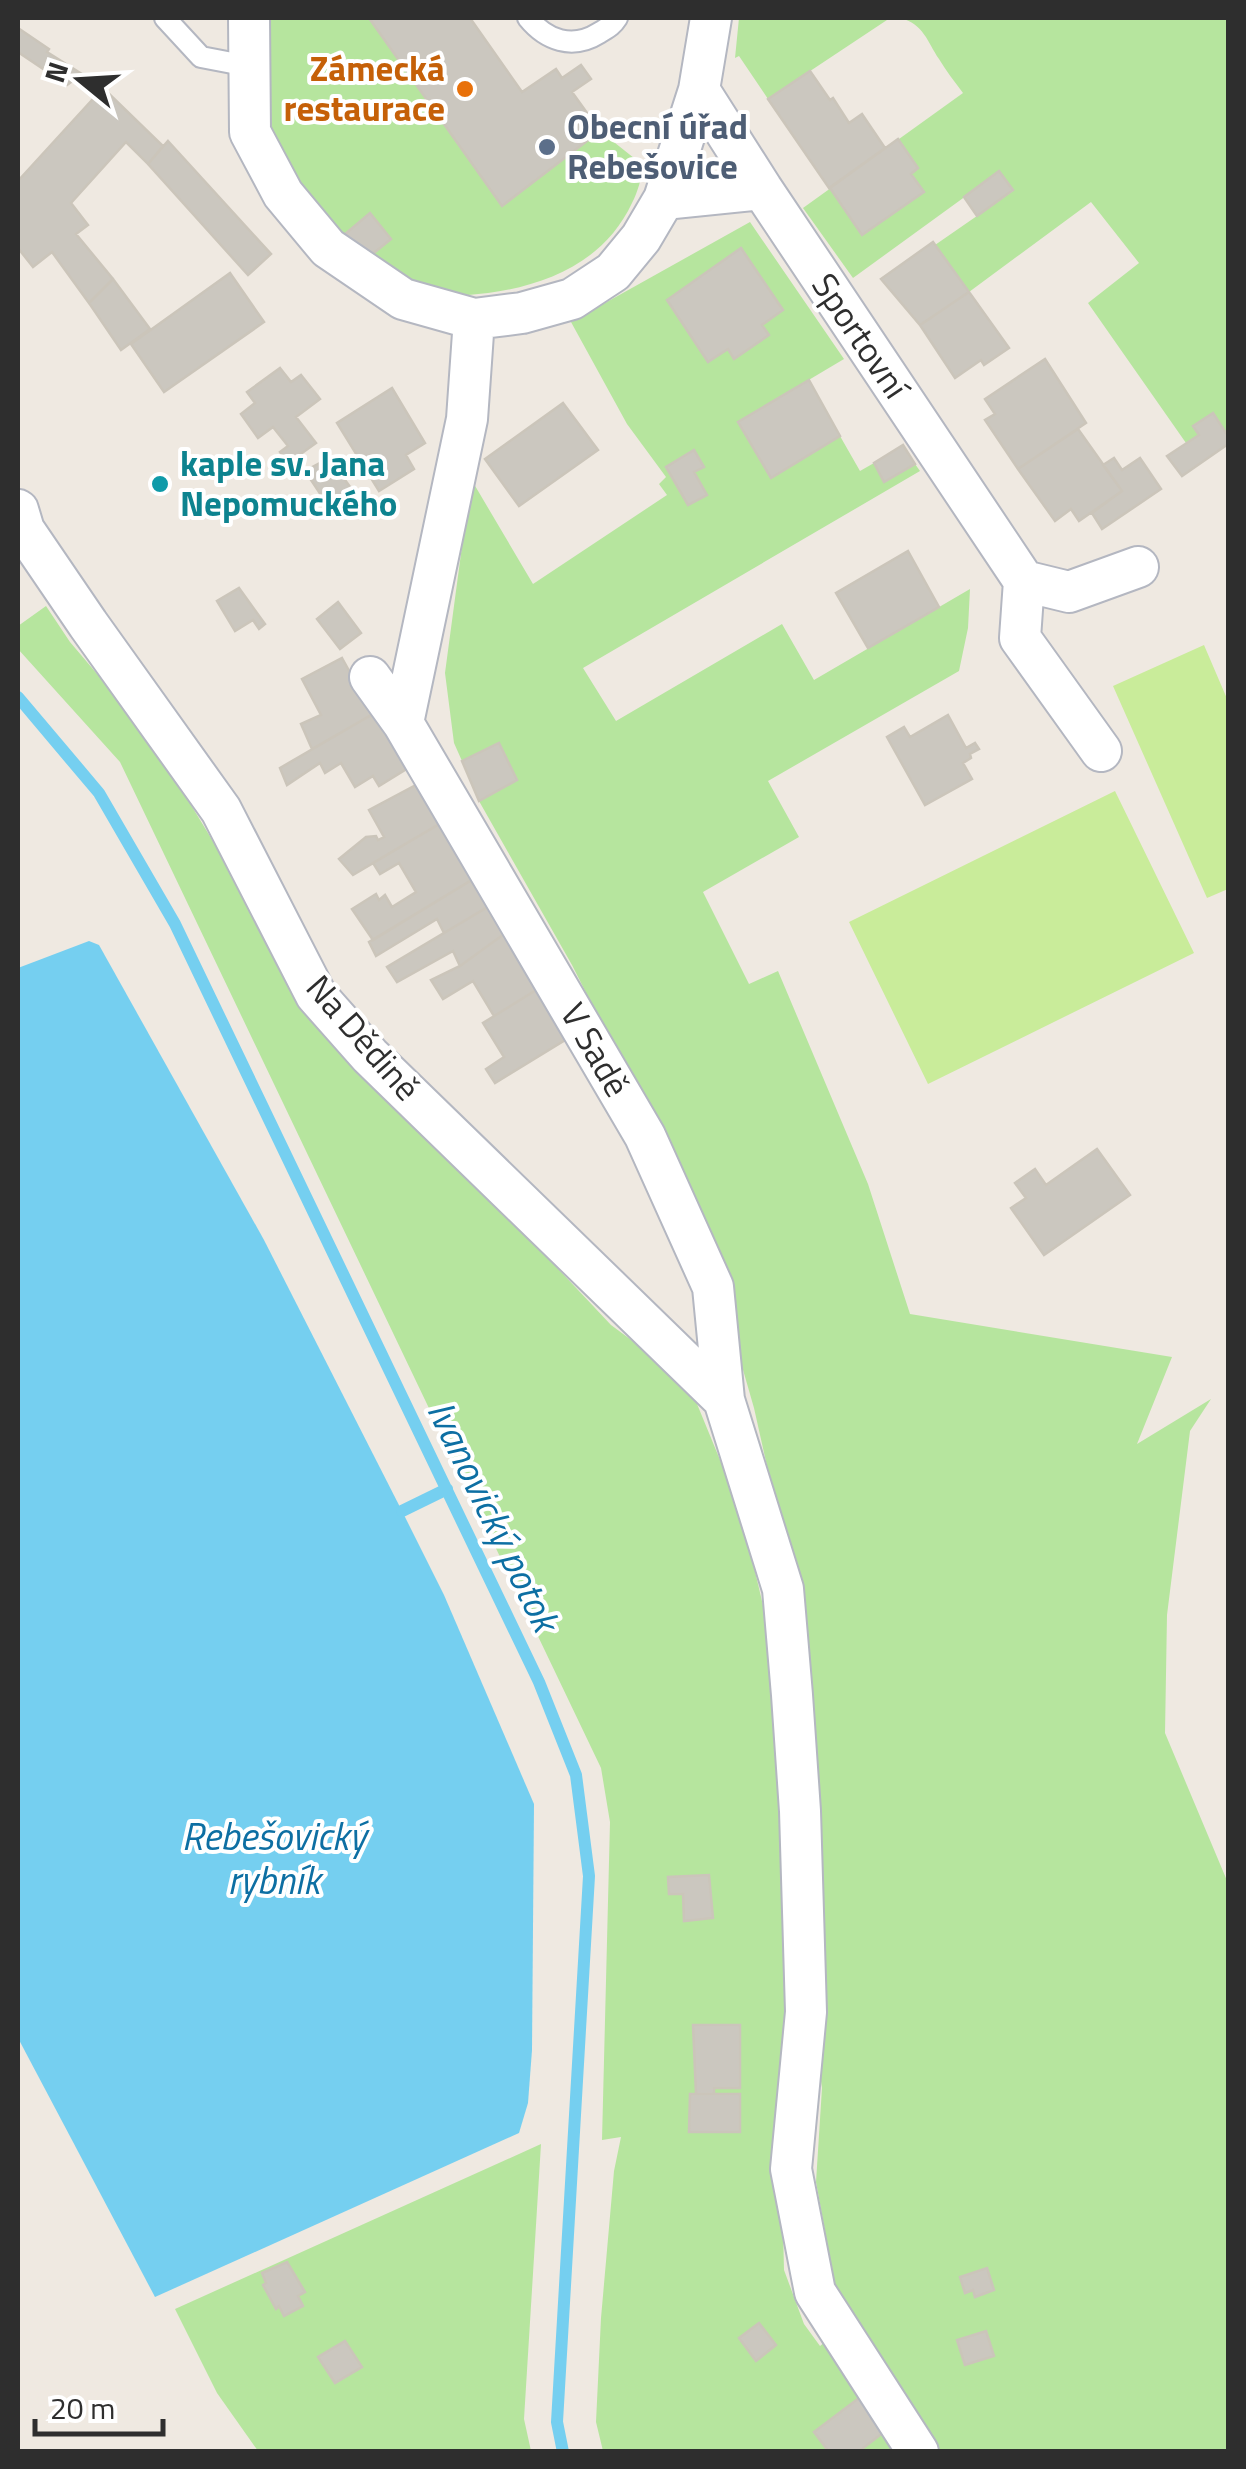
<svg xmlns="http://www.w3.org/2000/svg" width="1246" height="2469" viewBox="0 0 1246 2469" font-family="'Titillium Web',sans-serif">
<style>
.green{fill:#b6e59e}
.pitch{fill:#c9ec9a}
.water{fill:#75cff0}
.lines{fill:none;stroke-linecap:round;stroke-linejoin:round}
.stream{stroke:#75cff0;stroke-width:12}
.building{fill:#cbc7bf;stroke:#cbc5ba;stroke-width:2.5}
.service-casing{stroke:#b4b7c1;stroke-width:24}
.minor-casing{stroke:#b4b7c1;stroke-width:44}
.service{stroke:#fff;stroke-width:20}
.minor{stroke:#fff;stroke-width:40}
.food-dot{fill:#e8710a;stroke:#fff;stroke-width:4}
.service-dot{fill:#5c6f8a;stroke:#fff;stroke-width:4}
.culture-dot{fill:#0f9aa8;stroke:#fff;stroke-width:4}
.labels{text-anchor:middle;stroke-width:8;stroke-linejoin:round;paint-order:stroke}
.food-label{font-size:35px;font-weight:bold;fill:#c56008;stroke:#fff;text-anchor:end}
.service-label{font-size:35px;font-weight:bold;fill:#4e5e75;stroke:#fff;text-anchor:start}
.street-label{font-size:35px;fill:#2e2e2e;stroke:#fff}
.culture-label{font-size:35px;font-weight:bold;fill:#0d838f;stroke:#fff;text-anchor:start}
.water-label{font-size:38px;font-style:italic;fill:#0d6fa3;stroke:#fff}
</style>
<rect width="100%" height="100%" fill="#efe9e1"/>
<path class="green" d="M271,18h98l133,188 98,-75 44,35c-3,12 -6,26 -12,37 -27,58 -84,82 -144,90 -20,2 -42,5 -62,1 -16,-4 -45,-24 -62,-33l27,-22 -20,-25 -27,21c-36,-37 -73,-78 -76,-132 -2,-28 2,-58 3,-85z
M739,18h151l-122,81 -29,-43 -4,2z
M901,18h327v418l-16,-23 -19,13 6,9 -13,8 -98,-140 51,-40 -48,-61 -122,90 -34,-47 78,-54 -14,-19 -146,106 -50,-70 160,-115c-8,-11 -17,-22 -24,-34 -12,-18 -15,-34 -38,-41z
M750,222l94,137 -106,63 32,55 70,-41 20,35 14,-8 10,18 31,-17 5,7 -337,197 33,53 166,-97 32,56 156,-91 -2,39 -9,43 -191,110 31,56 -96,55 46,92 29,-13 90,213 42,130 262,43 -35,87 74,-45 -21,32 -23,184 -2,118 63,150v568h-287l-70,-97 -33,-52 -22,-120 6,-94 -9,-61 -14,-418 -45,-201 -55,-191 -127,-252 -93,-164 38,-22 -18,-35 -37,17 -8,-18 -9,-70 26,-194 62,105 134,-89 -8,-11 7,-7 -39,-53 -56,-102z
M46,606l24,36 78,92 169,279 294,312 77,57 53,129 24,103 28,218 -12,312 3,126 20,54 16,22 10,-8 71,107 -8,6h-290l-7,-29 5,-104 13,-147 7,-34 -19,3 8,-318 -9,-54 -481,-1006 -102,-113v-23z
M541,2144l-17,275 7,32h-273l-41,-58 -42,-84z"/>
<path class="pitch" d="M1204,645l24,56v188l-21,9 -94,-212z
M1115,791l79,162 -266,131 -79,-162z"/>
<path class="water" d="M89,941l10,4 165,295 138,271 42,84 90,209 -2,246 -4,53 -9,30 -364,164 -137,-259v-1070z"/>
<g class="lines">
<path class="stream" d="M18,697l81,96 76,131 364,758 37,93 13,101 -32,546 6,30
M402,1511l45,-22"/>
</g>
<path class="building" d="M369,18h101l52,74 34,-23 6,9 19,-13 10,14 -19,13 28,39 -98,75z
M18,28l31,21 -2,3 35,22 -15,11 -49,-33z
M810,71l20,29 3,-2 16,25 13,-9 23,34 -56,40 -61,-89z
M103,88l60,58 -15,18 -22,-22 -55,61 17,22 -12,9 37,45 -24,24 -37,-51 -19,15 -15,-19v-67z
M898,139l20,29 -7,6 13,18 -62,43 -32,-47z
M168,141l103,113 -23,21 -100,-111z
M999,171l14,19 -36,26 -13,-19z
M370,213l21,26 -27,22 -20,-26z
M933,242l36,50 -49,33 -39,-46z
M741,248l42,62 -21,15 7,10 -35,24 -6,-10 -20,13 -41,-62z
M230,273l34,49 -100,70 -33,-48z
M113,279l37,50 -29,21 -32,-47z
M969,292l40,56 -25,17 -3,-5 -26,18 -35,-53z
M1045,359l41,64 -68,46 -33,-49 10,-6 -10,-15z
M280,368l11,14 10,-7 19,24 -24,18 20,26 -28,20 -8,-11 8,-6 -15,-19 -15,11 -17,-24 14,-11 -8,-11z
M809,380l31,56 -69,42 -33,-56z
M392,388l33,55 -19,12 8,14 -35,22 -42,-68z
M563,403l35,47 -79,56 -34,-47z
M1213,413l15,23v8l-46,32 -15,-20 32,-21 -6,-9z
M1078,429l44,62 -43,30 -8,-12 -16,12 -37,-52z
M903,445l12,19 -31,18 -10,-19z
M694,450l10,17 -10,5 13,23 -19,10 -22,-38z
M329,458l24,33 -28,10 -20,-30z
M1114,458l8,12 18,-12 21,31 -59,40 -10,-16 30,-22 -19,-26z
M908,551l31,56 -71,41 -32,-55z
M239,588l26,36 -6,5 -6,-9 -18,11 -18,-30z
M338,602l23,31 -21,16 -23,-30z
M342,658l31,56 -61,35 -11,-25 20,-9 -19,-36z
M373,714l35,54 -29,18 -6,-10 -18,11 -14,-24 -16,10 -5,-10 -33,22 -7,-17z
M948,715l18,33 9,-5 4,6 -9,5 1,4 -8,5 9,16 -47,26 -38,-68 17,-10 6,10z
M499,743l18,37 -38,21 -17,-40z
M418,784l23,39 -88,52 -14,-16 27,-22 10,-1 2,4 6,-3 -15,-27z
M441,823l34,55 -102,62 -21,-31 24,-15 3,6 6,-5 7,12 24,-15 -17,-29 -19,11 -7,-11z
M475,878l16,27 -47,28 -7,-14 -61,37 -7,-14z
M491,905l16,27 -47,34 -7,-15 -56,31 -10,-15z
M507,932l34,55 -47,29 -21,-35 -30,18 -12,-19 29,-14z
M541,987l29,50 -75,46 -9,-14 18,-12 -21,-34z
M1097,1149l33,46 -86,60 -33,-47 15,-10 -11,-15 20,-14 11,16z
M709,1875l4,43 -29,3 -1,-27h-14l-1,-17z
M693,2025h47v63h-26v6h-18z
M690,2094h50v38h-51z
M287,2262l18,30 -7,4 5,10 -19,10 -5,-10 -3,3 -13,-24 3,-2 -4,-10z
M987,2268l7,22 -19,7 -2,-7 -8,3 -5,-16z
M759,2323l17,22 -20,16 -17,-23z
M986,2331l8,25 -29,9 -8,-25z
M345,2341l17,26 -27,16 -17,-26z
M859,2398l25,34 -26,20h-29l-15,-20z"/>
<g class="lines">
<defs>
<path id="service" d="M165,18l36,39 47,9
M528,18c18,22 44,32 71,15 8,-5 13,-7 18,-15"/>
<path id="minor" d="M249,18l1,114 33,62 45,54 75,51 71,20 48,-6 50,-14 41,-27 28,-34 23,-39 35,-109 12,-72
M699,90l63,99 262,392 -4,57 81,113
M664,199l98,-10
M18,510l6,20 64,94 133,186 95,185 54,61 354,344
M1024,581l45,11 69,-25
M370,677l33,46 242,413 68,151 11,113 59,189 9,106 8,116 6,201 -15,157 24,123 103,160
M403,723l64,-304 7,-100"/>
</defs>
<use href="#service" class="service-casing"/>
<use href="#minor" class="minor-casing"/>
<use href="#service" class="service"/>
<use href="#minor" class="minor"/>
</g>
<circle class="food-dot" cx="465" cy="89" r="10"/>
<circle class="service-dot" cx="547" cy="147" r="10"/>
<circle class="culture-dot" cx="160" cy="484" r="10"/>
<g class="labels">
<g class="food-label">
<text x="445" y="81">Zámecká<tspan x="445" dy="40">restaurace</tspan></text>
</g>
<g class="service-label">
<text x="567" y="139">Obecní úřad<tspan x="567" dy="40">Rebešovice</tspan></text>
</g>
<g class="street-label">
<text transform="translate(860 336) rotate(56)" y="12">Sportovní</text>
<text transform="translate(363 1038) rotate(49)" y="12">Na Dědině</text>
<text transform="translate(595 1050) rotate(60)" y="12">V Sadě</text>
</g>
<g class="culture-label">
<text x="180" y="476">kaple sv. Jana<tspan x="180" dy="40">Nepomuckého</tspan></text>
</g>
<g class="water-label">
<text transform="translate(493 1516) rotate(64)" y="13">Ivanovický potok</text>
<text x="274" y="1850">Rebešovický<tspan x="274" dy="44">rybník</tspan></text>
</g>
</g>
<rect width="1246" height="2469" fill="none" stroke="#2e2e2e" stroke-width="40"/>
<g transform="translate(80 80) rotate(288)" stroke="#ffffff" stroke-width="8" paint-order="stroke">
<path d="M0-8L18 38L0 25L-18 38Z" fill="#2e2e2e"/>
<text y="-15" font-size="28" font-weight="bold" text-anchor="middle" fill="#2e2e2e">N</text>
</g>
<path d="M35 2419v15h128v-15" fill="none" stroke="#2e2e2e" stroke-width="5"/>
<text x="50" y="2419" font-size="30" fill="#2e2e2e" stroke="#ffffff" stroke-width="8" paint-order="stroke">20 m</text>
</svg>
